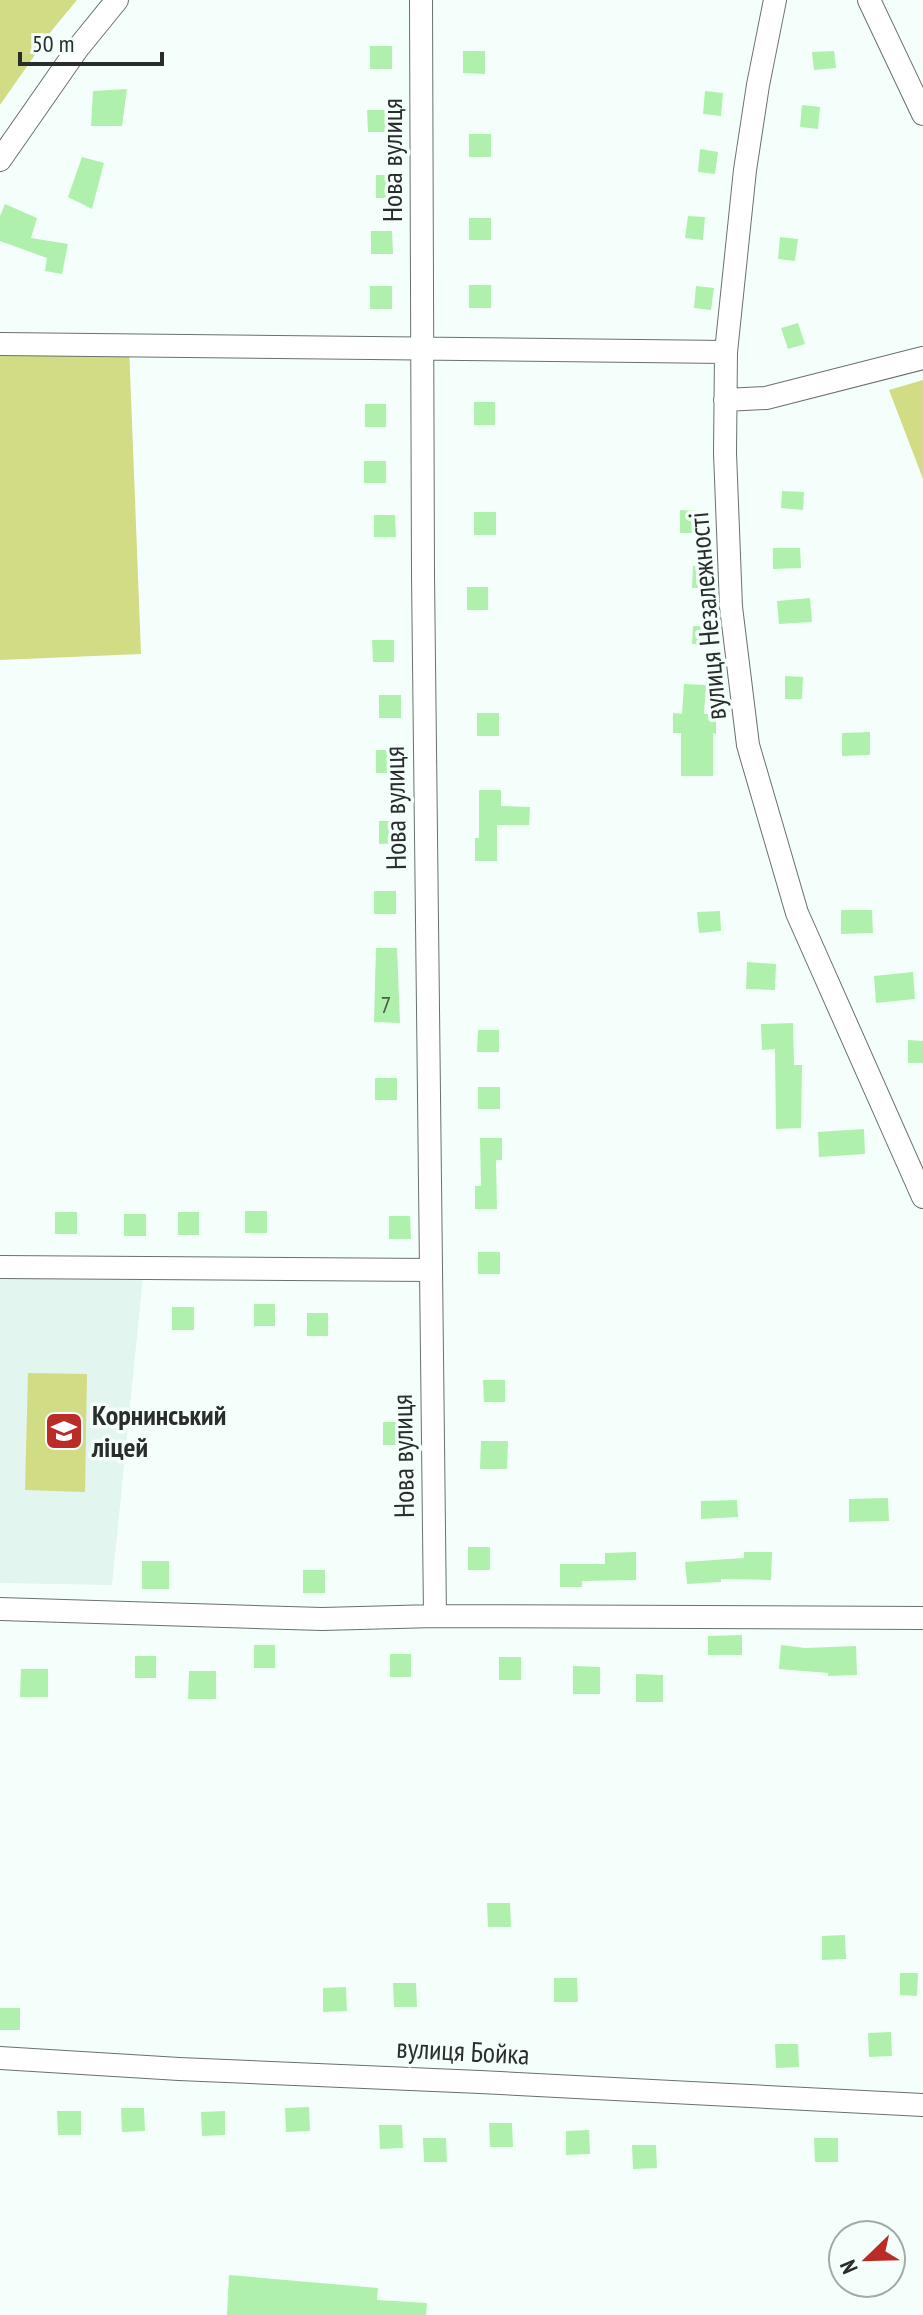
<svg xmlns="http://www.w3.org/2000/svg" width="923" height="2315" viewBox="0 0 923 2315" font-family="'PT Sans Narrow',sans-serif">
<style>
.built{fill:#e2f5ef}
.green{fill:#d2dc84}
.building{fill:#aff1ac}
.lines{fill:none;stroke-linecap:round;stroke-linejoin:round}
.minor-casing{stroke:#68716e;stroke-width:24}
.minor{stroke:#fff;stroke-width:22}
.labels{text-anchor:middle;stroke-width:7;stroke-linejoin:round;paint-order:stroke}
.number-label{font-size:24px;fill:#4a5e4b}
.street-label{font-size:28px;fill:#292d2b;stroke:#f4fffb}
.poi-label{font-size:28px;font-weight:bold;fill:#292d2b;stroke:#f4fffb;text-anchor:start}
</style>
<rect width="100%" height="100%" fill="#f4fffb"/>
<path class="built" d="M143,1277l-31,308 -112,-2v-305z"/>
<path class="green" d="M0,0h77l-24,29 -53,76z
M129,345l12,309 -141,6v-311z
M923,380v99l-34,-89z
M28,1373l59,1 -2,118 -60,-2z"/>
<path class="building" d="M370,46h22v23h-22z
M463,51h22v23l-22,-1z
M834,51l2,17 -22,2 -2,-18z
M127,89l-5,37h-31l2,-35z
M705,91l18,2 -2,23 -18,-2z
M802,105l18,2 -2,22 -18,-2z
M367,110h22v22h-21z
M469,134h22v23h-22z
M700,149l18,3 -3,22 -17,-2z
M82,157l22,6 -12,46 -24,-12z
M376,175h21v23h-21z
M5,204l32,14 -6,20 37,6 -6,30 -17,-3 2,-13 -47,-17v-25z
M688,216l17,1 -2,23 -18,-2z
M469,218h22v22h-22z
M371,231h21l1,23h-22z
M780,237l18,2 -3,22 -17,-2z
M469,285h22v23h-22z
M370,286h22v23h-22z
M696,286l18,2 -3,22 -17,-2z
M798,323l7,21 -17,5 -7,-21z
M474,402h21v23h-21z
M365,404h21v23h-21z
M364,461h22v22h-22z
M782,491l22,1 -1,18 -22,-2z
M680,510l18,1v22h-18z
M474,512h22v23h-22z
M374,515h21l1,22h-22z
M773,548h27l1,20 -28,1z
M693,566h17v22h-18z
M467,587h21v23h-21z
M810,598l2,24 -33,2 -2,-23z
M693,626l22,1v18l-23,-1z
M372,640h22v22h-21z
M785,676l18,1 -1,22h-17z
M684,684l22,1 -2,29h12v20l-3,-1v43h-32v-43h-8v-20l9,1z
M379,695h22v23h-22z
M477,713h22v23h-22z
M870,732v23l-28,1v-23z
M376,750h21v23h-21z
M479,790h22v16l29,1 -1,18h-32v36h-22v-23h4z
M379,821h21v22l-21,1z
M374,891h22v23h-22z
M841,910h31l1,23 -32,1z
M720,911l1,20 -22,2 -2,-21z
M376,948h21l3,75 -26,-1z
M747,962l29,2 -1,26 -29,-1z
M913,972l2,27 -39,4 -2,-27z
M793,1023l1,42h8l-1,63 -25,1 -1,-80 -13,1 -1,-26z
M478,1030h21v22h-22z
M908,1040l15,1v22h-15z
M375,1078h22v22h-22z
M478,1087h22v22h-22z
M864,1129l1,25 -46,3 -1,-25z
M480,1138h22v22h-6l1,49h-22v-23h6z
M245,1211h22v22h-22z
M55,1212h22v22h-22z
M178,1212h21v23h-21z
M124,1214h22v22h-22z
M389,1216h21l1,23h-22z
M478,1252h22v22h-22z
M254,1304h21v22h-21z
M172,1307h22v23h-22z
M307,1313h21v23h-21z
M483,1380h22v22h-21z
M383,1422h21v23h-21z
M481,1441h27l-1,28h-27z
M888,1498l1,23 -40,1v-23z
M737,1500l1,17 -37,2v-18z
M468,1547h22v23h-22z
M636,1552v28l-54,1v6h-22v-23h45v-11z
M744,1552h28l-1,28 -50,-1v3l-34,2 -2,-22 59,-4z
M142,1561h27v28h-27z
M303,1570h22v23h-22z
M742,1635v20h-34v-19z
M254,1645h21v23h-21z
M781,1645l24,3 51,-2 1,29 -29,1v-3l-49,-4z
M390,1654h21v23h-21z
M135,1656h21v22h-21z
M499,1657h22v23h-22z
M573,1666l27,1v27h-27z
M21,1669h27v28h-28z
M189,1671h27v28h-28z
M636,1674l27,1v27h-27z
M487,1903h23l1,24h-23z
M845,1935l1,24 -24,1v-24z
M900,1973h18l-1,23 -17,-1z
M554,1978h23l1,24h-24z
M393,1983h23l1,24h-23z
M346,1987l1,24 -24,1v-24z
M0,2008h20v22h-20z
M891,2032l1,24 -23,1 -1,-24z
M775,2044h23l1,23 -23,1z
M309,2107l1,24 -24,1 -1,-24z
M121,2108h23l1,23 -23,1z
M57,2111h24v24h-23z
M225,2111v24l-23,1 -1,-24z
M489,2123h23l1,24h-23z
M379,2125h23l1,23 -23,1z
M589,2130l1,24 -24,1v-24z
M423,2138h23l1,24h-23z
M814,2138h24v24h-23z
M632,2145h24l1,23 -24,1z
M229,2275l149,13 -1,12 50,3 -1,12h-199z"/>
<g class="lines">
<defs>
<path id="minor" d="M421,0l2,575 12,1041
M775,0l-17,85 -13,85 -19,182 -1,101 6,154 17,138 49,168 126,284
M869,0l54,114
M0,160l78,-112 39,-48
M0,344l726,8
M725,400l41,-2 157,-40
M0,1267l431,3
M0,1609l322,10 113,-3 488,2
M0,2058l179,11 301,13 443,23"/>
</defs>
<use href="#minor" class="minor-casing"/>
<use href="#minor" class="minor"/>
</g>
<defs>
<symbol id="school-square" viewBox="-11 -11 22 22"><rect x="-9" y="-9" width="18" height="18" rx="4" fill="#bb2c29" stroke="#f4fffb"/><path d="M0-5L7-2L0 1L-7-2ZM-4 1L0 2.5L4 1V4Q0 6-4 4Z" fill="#fff"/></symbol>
</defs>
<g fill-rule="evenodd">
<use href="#school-square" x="42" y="1409" width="44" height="44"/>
</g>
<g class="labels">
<g class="number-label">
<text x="386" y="1013">7</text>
</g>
<g class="street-label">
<text transform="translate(392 160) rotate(-90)" y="10">Нова вулиця</text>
<text transform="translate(707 616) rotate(-95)" y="10">вулиця Незалежності</text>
<text transform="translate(395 808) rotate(-91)" y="10">Нова вулиця</text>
<text transform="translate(403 1456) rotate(-91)" y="10">Нова вулиця</text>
<text transform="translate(463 2051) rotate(3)" y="10">вулиця Бойка</text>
</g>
<g class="poi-label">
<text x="92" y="1425">Корнинський<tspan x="92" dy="32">ліцей</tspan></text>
</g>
</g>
<g transform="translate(867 2259) rotate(247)"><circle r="38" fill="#f4fffb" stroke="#a3aba8" stroke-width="2"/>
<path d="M0-6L14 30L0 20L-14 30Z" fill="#bb2c29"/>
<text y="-12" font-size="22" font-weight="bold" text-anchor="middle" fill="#292d2b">N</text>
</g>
<path d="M20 52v12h142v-12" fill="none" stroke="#292d2b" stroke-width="4"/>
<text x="32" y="52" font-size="24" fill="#292d2b" stroke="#f4fffb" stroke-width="6" paint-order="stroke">50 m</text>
</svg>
